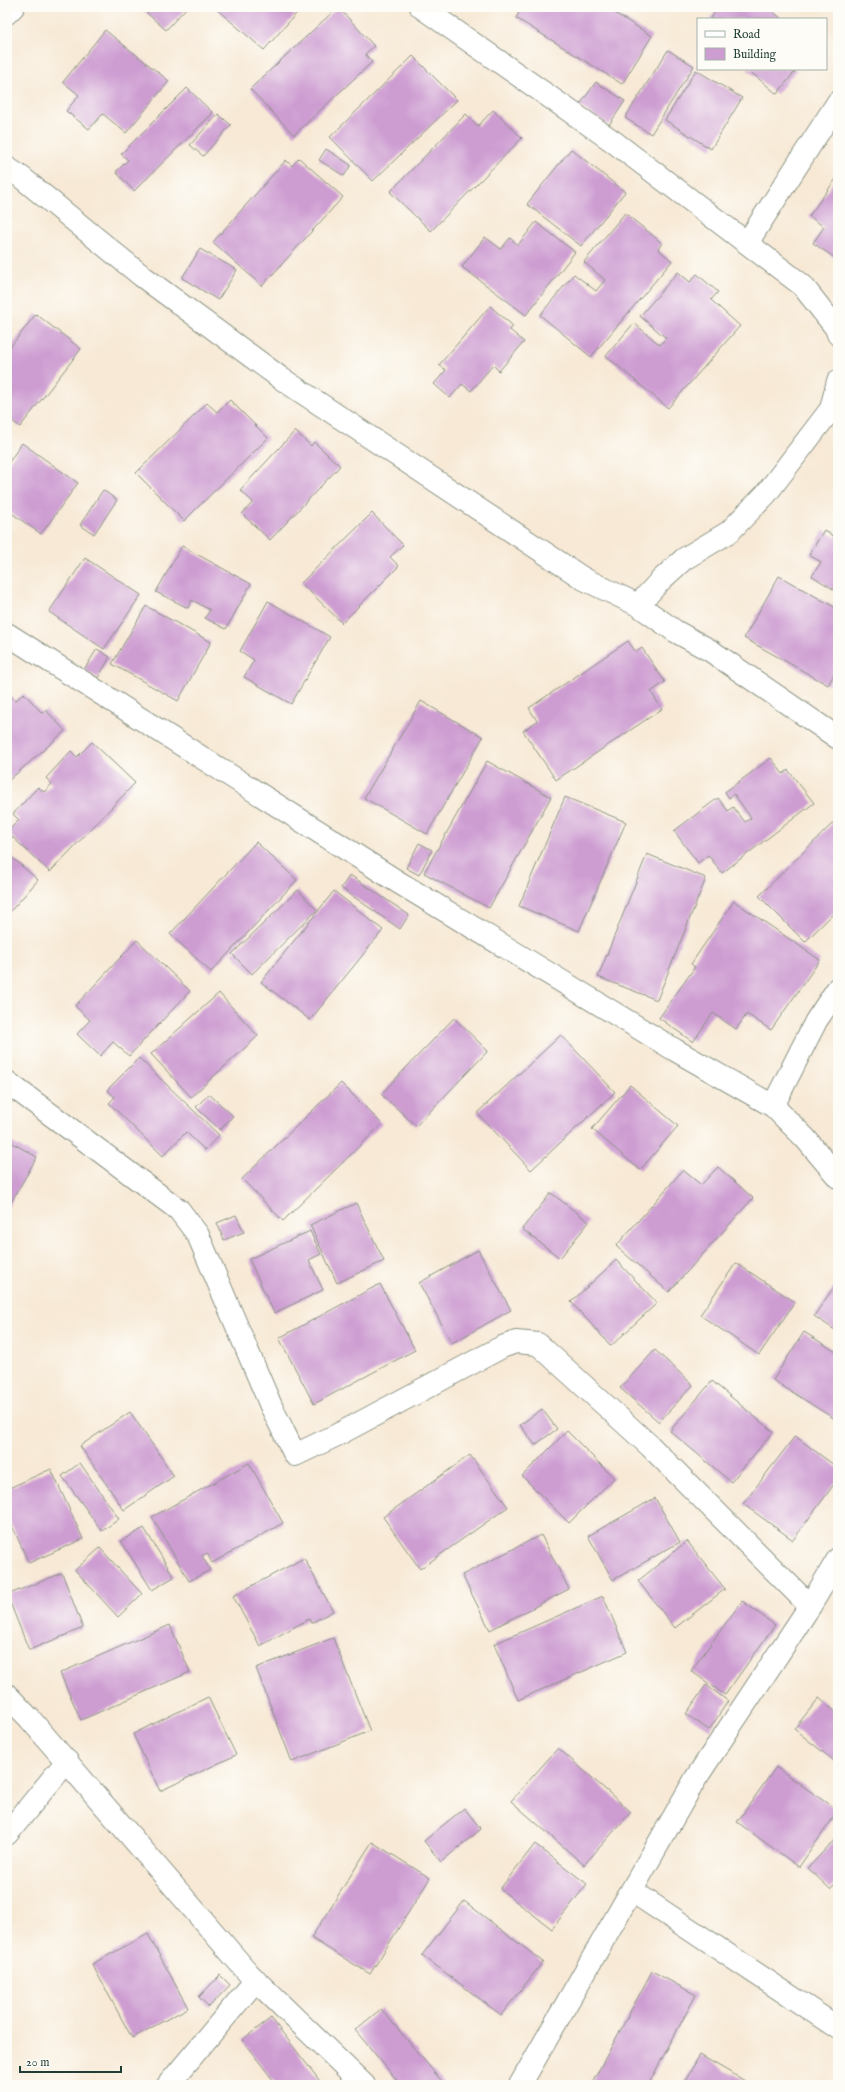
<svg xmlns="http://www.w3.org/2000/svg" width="845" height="2092" viewBox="0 0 845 2092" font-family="'IM FELL English',serif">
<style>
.building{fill:#cd9dd2}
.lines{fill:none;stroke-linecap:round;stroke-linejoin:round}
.street-casing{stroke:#8b9384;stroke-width:24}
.street{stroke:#fff;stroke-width:22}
</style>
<rect width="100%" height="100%" fill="#fdfcf7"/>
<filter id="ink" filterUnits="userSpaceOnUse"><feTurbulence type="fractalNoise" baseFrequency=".025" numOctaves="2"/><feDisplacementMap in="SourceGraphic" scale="8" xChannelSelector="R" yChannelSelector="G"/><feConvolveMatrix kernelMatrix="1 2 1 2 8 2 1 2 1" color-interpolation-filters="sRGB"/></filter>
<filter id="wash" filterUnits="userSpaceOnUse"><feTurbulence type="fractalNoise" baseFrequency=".012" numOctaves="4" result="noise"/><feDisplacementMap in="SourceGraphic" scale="16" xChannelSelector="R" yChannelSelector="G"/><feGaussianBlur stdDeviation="0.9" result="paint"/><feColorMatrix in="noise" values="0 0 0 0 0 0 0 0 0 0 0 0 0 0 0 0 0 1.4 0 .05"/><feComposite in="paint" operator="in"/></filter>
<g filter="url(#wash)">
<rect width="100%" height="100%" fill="#f7e9d5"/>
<g id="blocks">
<path class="building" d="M140,7h47l-21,23z
M214,7h88l-38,43z
M338,7l36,39 -9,8 7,8 -78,73 -44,-46z
M522,7h83l47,29 -30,48 -106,-66z
M719,7h48l15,12h-72z
M105,30l64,51 -43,52 -23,-19 -14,15 -23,-18 13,-16 -16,-13z
M668,50l26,16 -43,68 -26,-16z
M413,56l44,44 -84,81 -43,-44z
M747,69h50l-20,25z
M696,70l46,28 -31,51 -46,-29z
M596,82l29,19 -16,24 -30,-19z
M187,88l26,25 -79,78 -18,-19 12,-12 -7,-6z
M493,110l29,28 -91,93 -41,-39 76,-78 12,12z
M218,114l13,11 -28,31 -13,-11z
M326,149l25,16 -7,11 -25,-16z
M571,149l54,43 -44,54 -54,-42z
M299,158l44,39 -81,89 -49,-44 73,-82 6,6z
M838,176v84l-25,-17 11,-16 -15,-11z
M625,213l37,30 -4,6 14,12 -81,96 -51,-42 34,-41 22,17 9,-11 -21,-18z
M536,222l39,30 -49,63 -64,-48 23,-30 16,12 9,-11 8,7z
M200,249l37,21 -19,30 -36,-22z
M678,272l12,10 7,-8 21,18 -7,8 29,26 -72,82 -62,-52 28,-33 26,22 6,-7 -26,-22z
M490,306l23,20 -3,4 14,12 -25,29 -6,-6 -22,26 -9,-7 -12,14 -16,-14 12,-14 -7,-5z
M36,314l45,35 -61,78 -13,-10v-66z
M230,400l38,38 -84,83 -48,-48 71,-70 10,9z
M295,431l16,15 3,-4 26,24 -70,74 -28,-26 11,-12 -13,-12z
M22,443l56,40 -37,51 -34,-24v-45z
M103,490l14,10 -23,34 -14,-9z
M372,513l31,32 -13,12 9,9 -57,57 -41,-40z
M824,530l12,8 2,-4v58l-26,-16 9,-14 -12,-7z
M182,546l69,38 -25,45 -21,-11 5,-8 -18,-10 -4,8 -32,-16z
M85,558l56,37 -37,54 -55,-37z
M779,576l59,33v59l-10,17 -84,-47z
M268,601l62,36 -39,67 -47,-27 10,-17 -14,-9z
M146,606l65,36 -33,59 -66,-37z
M628,641l8,11 6,-4 23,34 -14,10 11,17 -106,71 -33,-49 14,-10 -8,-13z
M97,649l13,8 -12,21 -14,-8z
M7,692l8,9 9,-8 18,20 4,-3 19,21 -58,51z
M421,701l62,36 -56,97 -63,-36z
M92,742l43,41 -85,89 -43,-40 12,-12 -6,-6 25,-27 6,5 8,-8 -6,-6 25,-27 6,6z
M771,758l12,16 5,-4 26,33 -92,70 -14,-18 -10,8 -24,-32 44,-33 10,13 5,-4 12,15 6,-4 -17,-24 -5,4 -4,-6z
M487,761l64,36 -62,111 -65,-35z
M565,797l61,25 -47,109 -60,-25z
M838,818v83l-2,2 2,6 -33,33 -46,-46z
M256,842l41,38 -86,92 -41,-38z
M419,843l13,7 -13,25 -13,-7z
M7,853l31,27 -31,35z
M647,854l59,24 -49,122 -59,-23z
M350,875l59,40 -9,14 -59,-41z
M298,890l19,20 -65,64 -20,-20z
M334,891l49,39 -73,90 -49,-38z
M734,901l86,59 -49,70 -24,-16 -11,15 -23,-16 -20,29 -34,-24 36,-51 -4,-3z
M137,940l53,51 -61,65 -16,-14 -13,14 -23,-22 13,-14 -15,-14z
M219,993l39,43 -67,61 -40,-43z
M454,1018l34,33 -72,75 -35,-32z
M561,1035l54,57 -84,78 -54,-57z
M139,1058l80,77 -14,15 -19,-18 -23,24 -54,-53 6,-6 -8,-7z
M341,1083l41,41 -99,97 -41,-42z
M630,1085l48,41 -38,44 -48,-41z
M209,1094l24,22 -13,14 -24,-23z
M7,1140l30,17 -30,52z
M718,1167l35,31 -84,94 -53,-46 67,-76 18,15z
M551,1193l38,29 -29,36 -38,-29z
M356,1203l28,58 -47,22 -27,-58z
M236,1215l8,17 -20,8 -7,-17z
M310,1231l11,23 -12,6 14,30 -49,23 -25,-54z
M478,1250l33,60 -59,33 -33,-60z
M616,1260l41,43 -46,43 -40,-44z
M736,1263l59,39 -36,53 -59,-40z
M838,1281v51l-24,-16z
M380,1284l35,66 -101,54 -35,-66z
M804,1332l34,21v68l-65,-41z
M655,1350l38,35 -34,37 -39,-34z
M712,1381l61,51 -42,50 -61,-51z
M542,1409l15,20 -22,16 -15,-20z
M130,1412l44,64 -50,34 -44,-64z
M567,1431l47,47 -45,45 -47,-47z
M795,1436l43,32v11l-45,61 -50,-36z
M470,1455l38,52 -88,62 -37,-52z
M80,1463l39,56 -17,12 -40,-55z
M249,1463l34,60 -71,40 -5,-10 -5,3 8,14 -21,11 -37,-64z
M51,1469l32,70 -54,24 -22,-48v-26z
M655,1498l25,44 -67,38 -25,-44z
M144,1528l30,49 -22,13 -31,-49z
M541,1535l28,54 -79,41 -28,-55z
M687,1541l38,48 -50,39 -37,-47z
M100,1548l42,46 -24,23 -43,-47z
M304,1558l29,53 -22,12 -2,-4 -49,27 -27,-50z
M62,1573l21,55 -54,22 -22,-55z
M603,1596l24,56 -109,48 -24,-56z
M742,1601l33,24 -50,70 -34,-24z
M170,1625l20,47 -109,48 -21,-47z
M333,1638l37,93 -78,31 -36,-94z
M706,1685l22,16 -19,29 -23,-16z
M208,1697l28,58 -76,36 -27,-57z
M819,1698l19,16v50l-44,-35z
M558,1748l73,64 -47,53 -73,-64z
M776,1767l62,44 -39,56 -62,-45z
M464,1808l17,21 -40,33 -17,-21z
M838,1836v45l-8,8 -22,-21z
M372,1842l58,36 -60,96 -59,-36z
M535,1844l52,40 -35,45 -52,-40z
M464,1901l79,61 -42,53 -79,-60z
M148,1934l40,74 -56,30 -40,-74z
M652,1971l44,24 -48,90h-57z
M220,1975l10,10 -21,22 -10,-10z
M381,2009l64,76h-44l-46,-55z
M271,2018l52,67h-46l-35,-45z
M700,2055l52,30h-70z"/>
</g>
</g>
<g filter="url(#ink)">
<use href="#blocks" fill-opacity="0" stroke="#8b9384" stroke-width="1"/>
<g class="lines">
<defs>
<path id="street" d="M421,7l193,135 188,143 34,43 2,6
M7,13l6,-6
M7,168l14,9 121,99 140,103 302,200 54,26 37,26 36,20 127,87
M747,243l91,-141
M638,605l23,-25 23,-21 45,-27 37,-38 65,-85 7,-28
M7,634l391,248 277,168 98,56 32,32 33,39
M7,1082l172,128 19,25 73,171 24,49 44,-21 163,-87 14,-5 22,2 112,102 160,160
M773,1106l43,-85 22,-33
M7,1695l23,24 220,256 114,110
M7,1834l60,-73
M632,1891l206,137
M168,2085l88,-105
M520,2085l176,-307 114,-172 28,-47"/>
</defs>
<use href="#street" class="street-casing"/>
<use href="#street" class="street"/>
</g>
</g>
<rect width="845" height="2092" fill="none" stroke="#fdfcf7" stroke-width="24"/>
<rect x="697" y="18" width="130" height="52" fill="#fdfcf7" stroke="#a4b0a9"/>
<rect x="705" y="31" width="20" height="6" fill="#ffffff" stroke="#a4b0a9"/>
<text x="733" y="38" font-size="12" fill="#1f3d34">Road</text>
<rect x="705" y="48" width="20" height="12" fill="#cd9dd2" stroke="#a4b0a9"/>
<text x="733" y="58" font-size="12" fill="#1f3d34">Building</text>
<path d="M20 2066v6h101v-6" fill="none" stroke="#1f3d34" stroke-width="2"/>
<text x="26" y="2066" font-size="12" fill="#1f3d34" stroke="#fdfcf7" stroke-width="3" paint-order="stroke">20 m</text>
</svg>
